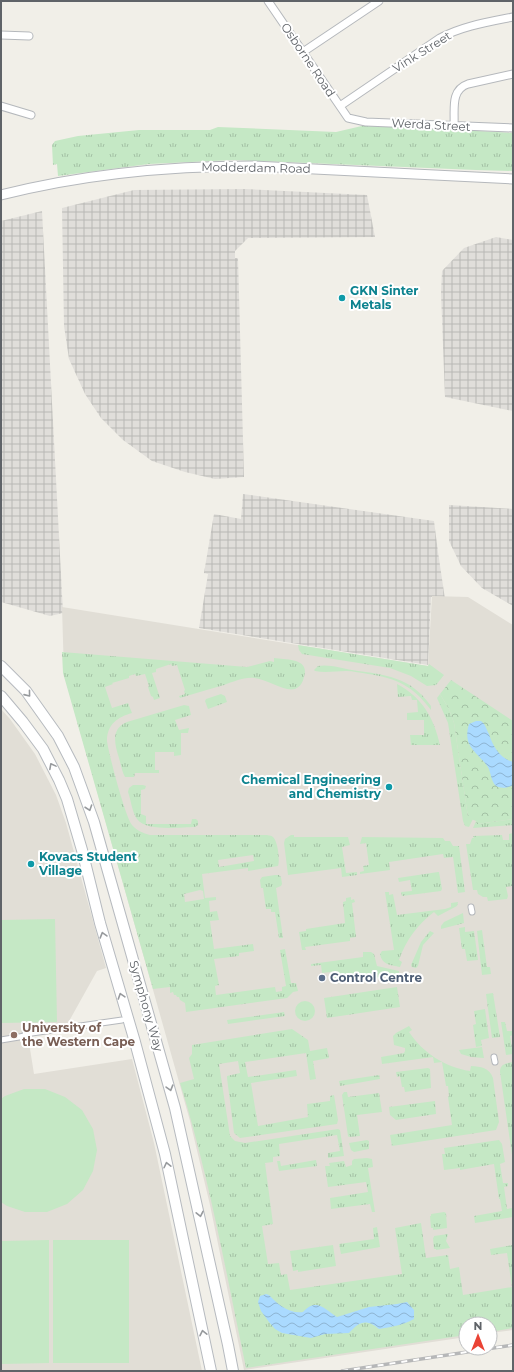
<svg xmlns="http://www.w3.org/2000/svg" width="514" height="1372" viewBox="0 0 514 1372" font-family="Montserrat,sans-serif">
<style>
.industrial{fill:url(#industrial-grid)}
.education{fill:#e1ded6}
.grass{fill:url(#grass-tufts);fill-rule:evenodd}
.park{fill:url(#park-crowns)}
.pitch{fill:#c5e8c5}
.water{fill:url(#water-waves)}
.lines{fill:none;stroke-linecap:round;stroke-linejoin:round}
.pedestrian-casing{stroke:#b5b8bc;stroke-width:7}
.minor-casing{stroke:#b5b8bc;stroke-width:9}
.tertiary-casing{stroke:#b5b8bc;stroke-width:11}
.secondary-casing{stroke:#b6babf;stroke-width:12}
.pedestrian{stroke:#fff;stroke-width:5}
.minor{stroke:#fff;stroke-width:7}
.tertiary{stroke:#fff;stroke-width:9}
.secondary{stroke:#fff;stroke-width:10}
.rail-casing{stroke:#b6b7b8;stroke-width:3.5}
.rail{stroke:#fff;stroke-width:2;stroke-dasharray:6;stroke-linecap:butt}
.oneway{stroke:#979a9d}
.culture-dot{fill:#0f9aa8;stroke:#fff;stroke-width:1.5}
.service-dot{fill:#5c6f8a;stroke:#fff;stroke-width:1.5}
.education-dot{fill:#8d6e63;stroke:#fff;stroke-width:1.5}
.labels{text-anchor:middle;stroke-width:4;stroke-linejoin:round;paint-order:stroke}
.street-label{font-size:12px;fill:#5f6368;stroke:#fff}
.culture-label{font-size:12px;font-weight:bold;fill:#0d838f;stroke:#fff;text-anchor:start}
.service-label{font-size:12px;font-weight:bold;fill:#4e5e75;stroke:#fff;text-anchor:start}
.education-label{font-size:12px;font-weight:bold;fill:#785e54;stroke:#fff;text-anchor:start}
</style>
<defs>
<pattern id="industrial-grid" width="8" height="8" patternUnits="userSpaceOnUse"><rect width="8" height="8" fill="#e0deda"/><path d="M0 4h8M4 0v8" fill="none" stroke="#b9b8b5"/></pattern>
<pattern id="grass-tufts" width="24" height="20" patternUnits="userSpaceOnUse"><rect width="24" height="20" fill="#c5e8c5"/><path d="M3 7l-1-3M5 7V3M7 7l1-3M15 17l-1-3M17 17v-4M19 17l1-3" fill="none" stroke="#a3c0a4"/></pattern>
<pattern id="park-crowns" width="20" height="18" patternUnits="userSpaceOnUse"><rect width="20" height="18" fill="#c5e8c5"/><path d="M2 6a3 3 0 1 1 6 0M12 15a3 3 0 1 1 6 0" fill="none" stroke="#a3c0a4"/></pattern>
<pattern id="water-waves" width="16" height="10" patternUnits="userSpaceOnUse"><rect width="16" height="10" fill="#aadaff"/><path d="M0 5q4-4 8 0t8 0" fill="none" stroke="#8eb4d2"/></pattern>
</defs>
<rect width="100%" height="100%" fill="#f1efe8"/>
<path class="industrial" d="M245,189l122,6 8,42 -127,1 -13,13v7h3l6,219 -29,2 -30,-7 -33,-11 -29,-21 -22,-22 -16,-24 -16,-35 -5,-33 -2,-118 72,-18z
M42,211l21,402 -13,3 -49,-14v-381z
M496,237l17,3v171l-68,-14 -4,-104 1,-22 22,-23z
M243,494l191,27 4,31 7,47 -14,-2 -3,68 -229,-37 9,-54 -4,-1 10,-59 27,5z
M449,505l64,4v97l-31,-18 -21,-22 -12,-25z"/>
<path class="education" d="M432,596l36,1 45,28v705l-23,3v-9h-24v13l-222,33 -34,-165 -20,-84 -126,-447 -2,-67 366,59z
M1,709l9,10 25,35 21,41 10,28 40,145 -9,3 -29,52 -41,7 7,44 98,-15 22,84 48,228h-201z"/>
<path class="grass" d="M366,125l147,8v38l-37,-1 -243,-10 -84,4 -91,12 -1,-12 -4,1 -1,-20 3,-4 23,-5 61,-6h71l8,-3 118,5z
M298,645l130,21 1,-2 15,11 -8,10 -9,1 -16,-10 -21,-8 -88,-14 -3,-4z
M62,652l185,15 23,-6 4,1v-4c13,2 36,0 30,19 -1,5 -4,10 -9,12 -11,3 -28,-10 -41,-11 -10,-1 -21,4 -30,7 -15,4 -30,9 -44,13l-1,-2 6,-2 -1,-3 1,-1 -8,-25 -5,1 -1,-2 -15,5v3l-4,1 8,25 -6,2 -1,-3 -2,-1 -3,-9 1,-1 -4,-12 -9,2 -1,-2 -6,2v2l-17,5 1,1 -8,3 7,21 16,-5 4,10c-14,4 -25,11 -25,28 2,14 18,75 25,84 5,6 11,8 18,10h117c3,1 4,0 6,2 5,4 7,24 5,29l-30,5v-3l-46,6 3,24 11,-1v3l-7,1 1,11 7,-1 2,9 -9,1 4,28 39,-5 1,7 -15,2v3l-25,3 5,26 -4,1 1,9 59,-8 1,5 6,-1v-4l4,-1 -6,-36 5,-1 6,34h5l2,8 -5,1 -6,6 -101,14 -1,-9 -5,-3 -1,-3h-2l-1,-2h-2l-1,-3 -3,1v-6l-17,2 -90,-316zM253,855l1,6 -35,6 -1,-7zM200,890l3,1 1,8 -19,3 -1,-8z
M318,666c11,-2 24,2 34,4 33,5 58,6 79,36v4c-18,-24 -35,-32 -63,-36 -7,-1 -15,-3 -22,-3 -10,0 -21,2 -31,0l-1,-1z
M397,684c25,13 37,34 43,61h-29l-1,-10h14v-15h-17v-7l11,-1 -1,-12h-5l-1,-4 -13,1z
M221,694l4,2 2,6 -19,7 -3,-8 1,-2z
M440,694l9,15 5,14 14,94h3l2,2 -4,8 -4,-1 -2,-5 -15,-98 -11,-25z
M184,705l5,1 2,9 -16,5 4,10 10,-2 -1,5h-7v22l-7,1v-4h-19v18h4v3h-24l-1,4h-9c-3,-5 -4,-12 -6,-19 -4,-13 -9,-29 8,-36z
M133,785h10l3,1 -1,3 -4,1v24l5,2v8h45l1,-5h4l2,2v4l-3,2c-14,0 -49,5 -58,-8 -5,-7 -6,-19 -9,-27l1,-4z
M513,819v6l-40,3 3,-7 1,3z
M513,833v56l-1,-3 -6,1 2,9 -1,3 -19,2 -1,-4h-4l-5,-3 -1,-4h-4l-7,-46h4l2,-6h2l-1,-2 29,-1 1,5h6v-6z
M291,835h3v2h54l2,8 -8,2 4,26 11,-1v3l-15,2 -1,-9 -53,7 -4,-32 1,-4z
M362,837l81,1 2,3h5l3,5h6l6,46 -7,1 -5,-36 -9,1 -1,-4 -54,8 1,8 -30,4v-2l4,-1 -1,-5 6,-1 -3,-22 -6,1z
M438,872h1l3,17 -1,2 -39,5 -1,-4 11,-1 -2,-11 -11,2 -1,-4z
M275,875h4l2,2 1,7 -1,2 -5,2 7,50h-4l-4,-26h-4v-3h-5l-3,-21h-2l-1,-8 2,-3z
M385,892h4v3l4,-1 4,21 48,-6 6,-2v-4l7,-1 -1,4 -19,10 -4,-4c-17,13 -28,28 -35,48l3,2 -2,5c-9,-2 -18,-2 -20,-13l2,-3 12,-1z
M351,897v3l3,-1 1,3 -3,1 4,34 -6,1v3l-45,6 1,3h-4l-3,-18 7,-1v-2l39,-6 -2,-21 3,-1v-3z
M463,913l1,10 -23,6v-3l3,-4z
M465,927v5l9,-1 4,29 -11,1 -2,-12h-3l-3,-21z
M482,930l5,37h3l1,7 -9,1 -5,-44z
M430,931l4,2 -11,12 -5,21 -2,2 -4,-1 -1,-2 10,-23z
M363,952h8l3,2 3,12 22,5v4l-66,9 -2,-12 -9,1 -1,-8 -10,1v-2l52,-7z
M397,987l3,20 -73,11 -3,-20z
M493,993l7,44 -8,1 -6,-44z
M295 1011a10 10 0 1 1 20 0a10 10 0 1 1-20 0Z
M485,1009l4,29 -8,2 1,6 -6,1 -3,-22 3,-1 -2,-13z
M284,1012l1,4 -57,8 -1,-4z
M501,1022h4l2,9h5l1,4 -3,1 3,18 -7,1z
M409,1026l3,4 -3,2c14,21 36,35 61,39l1,-5c10,1 18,1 22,12l6,44 -3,8 -104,16 -2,-11 62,-10 -4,-28 1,-1 -1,-10h-2l-4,-24 -8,1 -1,-6 -51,7 -1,-7 23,-4 1,-2v-3l-11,-3 -1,-9 3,-3z
M292,1029l16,11 2,11 17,-3 2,10 -16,3 3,18 -6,1 -4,-27 -61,9 3,15 48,-7 1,6 -46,7 7,43 50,-9 -1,-13 23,-3v-5l4,-1 4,25 -1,4 -97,14 -6,-5 -7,-55v-2l13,-3 -2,-12 -19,3 11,72 5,5 10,2 93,-14 2,1 4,26 -16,2v-5l12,-2 -3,-16 -58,9 1,12 -7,1v5l-8,1 8,61 -11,2 6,38 11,-1 2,12 6,-1 3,16 112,-16 -7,-46 26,-5 5,35 22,-3 2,14 9,-2 4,28 49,-8 -5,-34 -16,2 -1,-6 23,-4v83l-23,4v-8h-24v11l-220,33c-20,-96 -37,-192 -66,-285l14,-4 -5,-21 3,-4v-9z
M482,1047l2,11 -13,-1 -10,-3 -2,-4z
M513,1062v100l-13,-90c0,-8 6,-9 13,-10z
M428,1068l2,1 1,19 -26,4 -1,-5h-2l-2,-11 -3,1 -1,-5z
M379,1075l1,4 -40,7 -1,-5z
M344,1092h3l1,5 31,-4 3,19 -25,3 3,21 -11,1 -1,-1 -6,-41z
M435,1101l1,13 -40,6 -6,-5 -1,-8z
M367,1140l2,1v8l-15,3 -3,-2 -2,-7z
M499,1140l3,4 3,18 -5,2 3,19h5v3l-4,1 3,22 5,-1 1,9 -38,6 -1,-7 28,-5 -2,-12h-1l-5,-35 -34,6v-2l-16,2 -2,-16h3l-1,-6z
M367,1158l5,1 1,8 -5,1 7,44h-3l-2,-8 -39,5 -1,-11 38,-6 -2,-10 -38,5 -3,-21h5l-1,-3 15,-2 2,6 6,-2v-4l2,-2z
M316,1160l1,6 -38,5 -2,-10h3l1,5z
M444,1212l2,1 1,15 -14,2v-2h-2l-1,-12h1v-2z
M377,1227l3,20 -39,7 -2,-10 35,-5 -1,-11z
M448,1234l-2,7 4,7 -14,2v-1h-2l-1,-11 1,-1v-1z
M333,1245l3,21 -38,6v-2l-5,1 -3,-20z"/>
<path class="park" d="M451,680l62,41v98l-36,5 -1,-3 -5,-2v-2h-3l-14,-94 -5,-14 -9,-15z"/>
<path class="pitch" d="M55,919l2,103 -56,1v-103z
M24,1089h21l20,8 17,13 11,19 4,21 -4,21 -10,19 -16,14 -20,8h-22l-18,-6 -6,-4v-103l4,-3z
M49,1240v123l-48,1v-123z
M53,1240h76v123h-76z"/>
<path class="water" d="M476,721h5c5,4 5,8 8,13 4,13 11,24 24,28v23c-5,3 -14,4 -18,0 -4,-5 -4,-12 -7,-18 -11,-16 -26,-20 -19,-43z
M266,1294l3,1c9,10 21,19 34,17 14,-15 22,-2 34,5l32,-10 28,-3 10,-2 7,8v9c-10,6 -23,8 -35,10 -13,-11 -20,-7 -30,4l-24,1 -14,4 -29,-5 -7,-4 -6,-7 -8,-11 -3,-9 2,-6z"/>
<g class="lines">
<defs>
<path id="pedestrian" d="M471,907l1,5
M1,1040l24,-4v-2l97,-14
M494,1057l1,5"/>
<path id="minor" d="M268,1l80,117 18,4 147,6
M1,35l28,1
M303,52l76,-51
M1,106l30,9
M340,106l100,-68c22,-12 48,-16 73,-21
M454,126c1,-16 -4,-36 14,-42l45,-10"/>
<path id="tertiary" d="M1,195c83,-21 166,-29 252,-29l260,13"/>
<path id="secondary" d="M1,666l25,25 32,45 16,31 20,55 81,286 53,237 5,26
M1,696l22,26 20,27 16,31 8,19 15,51 18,73 35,119 30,112 46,217"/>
</defs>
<use href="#pedestrian" class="pedestrian-casing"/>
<use href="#minor" class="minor-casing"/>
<use href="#tertiary" class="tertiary-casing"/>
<use href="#secondary" class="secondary-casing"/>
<use href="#pedestrian" class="pedestrian"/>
<use href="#minor" class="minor"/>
<use href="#tertiary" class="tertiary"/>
<use href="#secondary" class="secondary"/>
<defs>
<path id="rail" d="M342,1371l171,-26"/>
</defs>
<use href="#rail" class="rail-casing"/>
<use href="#rail" class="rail"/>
</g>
<defs><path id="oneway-chevron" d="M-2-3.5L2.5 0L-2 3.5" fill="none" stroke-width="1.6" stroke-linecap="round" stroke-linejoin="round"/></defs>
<g class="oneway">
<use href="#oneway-chevron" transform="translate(28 694) rotate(51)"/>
<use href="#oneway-chevron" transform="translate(52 766) rotate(-118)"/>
<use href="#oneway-chevron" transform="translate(89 808) rotate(71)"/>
<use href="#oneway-chevron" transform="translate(103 935) rotate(-106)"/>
<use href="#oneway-chevron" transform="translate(121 996) rotate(-108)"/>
<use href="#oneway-chevron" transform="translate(170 1088) rotate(74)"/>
<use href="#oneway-chevron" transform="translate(167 1165) rotate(-103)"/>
<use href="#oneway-chevron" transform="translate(200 1214) rotate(78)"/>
<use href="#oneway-chevron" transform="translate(203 1333) rotate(-102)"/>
</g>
<g class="culture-dot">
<circle cx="342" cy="298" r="4"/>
<circle cx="389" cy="787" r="4"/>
<circle cx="31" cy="864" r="4"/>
</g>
<circle class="service-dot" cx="322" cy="978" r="4"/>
<circle class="education-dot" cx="14" cy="1035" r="4"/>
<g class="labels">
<g class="street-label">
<text transform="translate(422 52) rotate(-32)" y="4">Vink Street</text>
<text transform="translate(308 60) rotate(56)" y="4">Osborne Road</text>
<text transform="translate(431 125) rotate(3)" y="4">Werda Street</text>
<text transform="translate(256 168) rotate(1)" y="4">Modderdam Road</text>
<text transform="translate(146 1006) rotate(74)" y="4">Symphony Way</text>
</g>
<g class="culture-label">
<text x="350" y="295">GKN Sinter<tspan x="350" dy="14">Metals</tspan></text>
<text x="381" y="784" text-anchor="end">Chemical Engineering<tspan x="381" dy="14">and Chemistry</tspan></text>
<text x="39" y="861">Kovacs Student<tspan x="39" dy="14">Village</tspan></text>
</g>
<g class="service-label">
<text x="330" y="982">Control Centre</text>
</g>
<g class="education-label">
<text x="22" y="1032">University of<tspan x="22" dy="14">the Western Cape</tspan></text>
</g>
</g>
<rect width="514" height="1372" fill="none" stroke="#5f6368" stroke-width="4"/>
<g transform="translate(478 1336)"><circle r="19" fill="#ffffff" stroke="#bfc1c3"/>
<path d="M0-3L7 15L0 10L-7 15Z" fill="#ea4335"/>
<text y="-6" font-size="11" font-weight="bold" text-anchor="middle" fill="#5f6368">N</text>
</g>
</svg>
